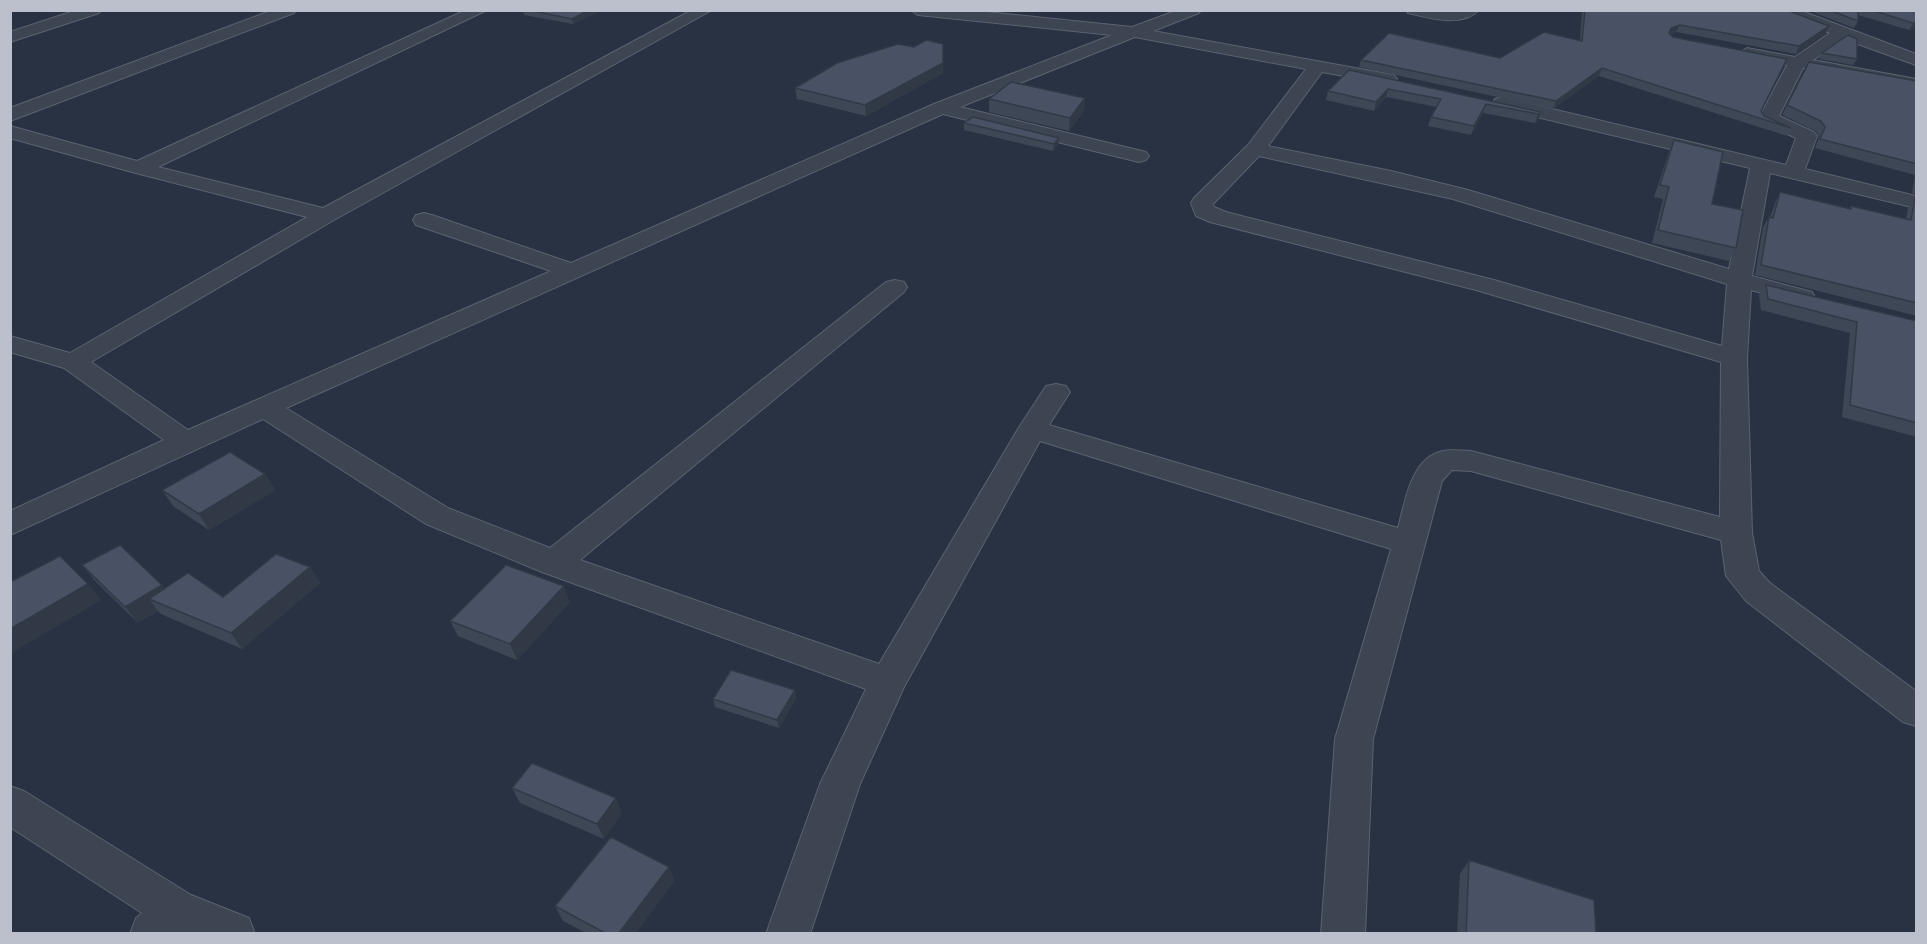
<svg xmlns="http://www.w3.org/2000/svg" width="1927" height="944" viewBox="0 0 1927 944" font-family="'Fira Sans',sans-serif">
<style>
.lines{fill:none;stroke-linecap:round;stroke-linejoin:round}
.street-casing{stroke:#5c6270;stroke-width:2}
.street{fill:#3d4452;fill-rule:evenodd}
.wall{fill:#3e4756}
.shaded-wall{fill:#323946}
.building{fill:#485264;stroke:#323946;stroke-width:1.5}
</style>
<rect width="100%" height="100%" fill="#293243"/>
<g class="lines">
<defs>
<path id="street" d="M77,10h24l-2,3 -89,29v-10z
M273,10h23l-2,3 -284,108v-13z
M466,10h21l-329,157 165,41 369,-198h20l-378,210 -243,142 97,68 363,-159 -135,-46 -3,-5 3,-5 8,-2 8,2 139,48 363,-159 178,-69 -194,-20 -7,-5h57l164,17 46,-17h23l-2,3 -46,18 235,43 6,1 3,4 -3,4 -6,1 -66,-12 -54,74 123,25 77,19 261,79 21,-101 -255,-61 -2,-4 2,-4 7,-2 284,68 10,-27 -35,-16 -2,-4 28,-53 -46,-8 -2,-4 8,-5 48,9 35,-24 -52,-20 -2,-3h23l117,44v11l-72,-26 -31,21 103,19v10l-113,-21 -24,48 35,16 3,4 -12,33 111,27v12l-146,-35 -18,103 60,16 3,5 -3,5 -9,2 -52,-14 -4,68 5,175 7,38 11,12 146,108v35l-13,-4 -157,-121 -20,-25 -5,-36 -250,-69 -19,-1 -10,11 -69,258 -8,195h-44l14,-195 56,-190 -351,-108 -136,246 -44,97 -50,150h-44l54,-150 46,-95 -324,-117 -116,-48 -163,-105 -253,116v-24l154,-71 -100,-72 -54,-16v-16l60,17 237,-136 -175,-45 -122,-34v-12l127,35zM1135,37l171,32 -58,76 -54,53 -3,5 5,13 14,6 266,68 245,72 -1,155 -249,-66c-9,0 -19,-2 -28,0 -32,6 -38,51 -45,77l-349,-103 21,-33 -4,-6 -10,-2 -10,2 -28,43 -139,235 -299,-104 324,-268 3,-5 -3,-5 -9,-2 -9,2 -336,266 -102,-40 -162,-100 657,-294 196,48 7,-2 3,-4 -3,-4 -186,-45zM1259,156l194,43 274,85 -5,62 -228,-66 -268,-68 -12,-5 -1,-3z
M1406,10h73c-17,18 -51,8 -71,3z
M10,786l14,5 167,104 58,23 6,16h-125l6,-16 6,-5 -132,-86z"/>
</defs>
<use href="#street" class="street-casing"/>
<use href="#street" class="street"/>
</g>
<path class="wall" d="M523,10h79l-29,14 -49,-9z
M1582,10h205l42,16 -4,8 -29,20 -120,-22 -6,2 91,77 3,5 27,12 -4,8 -188,-60 -46,33 -194,-42 2,-7 139,-2 80,-17z
M1807,10h110v17l-8,3 -51,-15v6l-4,7z
M1822,53l35,6 -4,6 -34,-6z
M1809,62l108,19v113l-5,-1 3,-18 -100,-27 4,-11 -3,-6 -34,-16z
M1349,70l192,42 -3,8 -3,3 -52,-10 -12,22 -43,-9 3,-9 6,-10 -51,-10 -12,14 -48,-11 2,-9z
M943,73l-77,43 -69,-17 -2,-11z
M1085,98l-1,13 -15,20 -80,-19v-13z
M964,123l95,15 -1,7 -5,6 -89,-21z
M1674,140l38,64 24,44 -7,13 -77,-18 11,-44 -9,-2 15,-45z
M1780,192l69,17 2,-3 55,13 2,-11 7,-10 2,1v117l-162,-41 8,-48 6,-10h1l5,-14z
M1766,285l151,36v116l-75,-20 8,-84 -89,-23 -2,-15z
M265,474l10,16 -66,40 -36,-24 -11,-16z
M82,565l80,20 3,4 58,8 87,-30 10,16 -78,66 -81,-35 -3,-3 -20,12 -43,-42z
M570,602l-53,58 -59,-24 -8,-15z
M795,690l1,8 -17,30 -64,-21 -2,-8z
M512,788l110,25 -18,26 -84,-36z
M1469,860l127,73h-139l3,-59z
M669,867l5,14 -38,52h-50l-23,-12 -8,-15z"/>
<path class="shaded-wall" d="M589,10h13l-29,14 -1,-5z
M1917,22v5l-8,3 4,-7z
M1680,25l-4,7 -8,3 3,-7z
M1829,26l-4,8 -29,20 3,-8z
M943,44v29l-77,43 -1,-11z
M1602,68l-3,8 -46,33 3,-8z
M1388,89l-2,8 -12,14 2,-9z
M1085,98l-1,13 -15,20 1,-13z
M1486,104l-3,9 -12,22 3,-9z
M1541,112l-3,8 -3,3 3,-9z
M1059,138l-1,7 -5,6 1,-7z
M265,474l10,16 -66,40 -10,-16z
M310,567l10,16 -78,66 -11,-16z
M88,584l13,16 -91,54v-25z
M162,585l12,16 -25,-2 9,12 -20,12 -13,-16z
M564,586l6,16 -53,58 -7,-16z
M795,690l1,8 -17,30 -2,-8z
M616,798l6,15 -18,26 -7,-15z
M669,867l5,14 -38,52h-17z"/>
<path class="building" d="M528,10h61l-17,9z
M1585,10h202l42,16 -30,20 -119,-21 -9,3 -2,5 4,4 114,22 -26,52 3,5 27,12 -189,-60 -46,33 -195,-41 28,-27 111,25 44,-26 38,9z
M1829,10h29v11z
M1871,10h46v12l-4,1z
M1848,35l9,4v20l-35,-6z
M926,40l17,4v19l-78,42 -70,-17 42,-25 61,-19 16,3z
M1809,62l108,19v83l-97,-25 5,-12 -4,-6 -34,-16z
M1349,70l192,42 -3,2 -52,-10 -12,22 -43,-9 10,-18 -53,-10 -12,13 -48,-11z
M1011,82l74,16 -15,20 -81,-19z
M973,117l86,21 -5,6 -90,-21z
M1674,140l49,12 -11,52 31,6 -7,38 -78,-18 11,-43 -9,-2z
M1780,192l71,17v-3l60,14 4,-22 2,1v104l-156,-38 8,-48 4,1z
M1766,285l151,36v102l-67,-18 7,-83 -89,-23z
M230,452l35,22 -66,40 -37,-24z
M120,545l42,40 -37,22 -43,-42z
M276,554l34,13 -79,66 -82,-34 39,-26 35,24z
M60,556l28,28 -78,45v-47z
M506,565l58,21 -54,58 -60,-23z
M731,670l64,20 -18,30 -64,-21z
M532,763l84,35 -19,26 -85,-36z
M611,837l58,30 -50,66h-14l-50,-27z
M1469,860l125,40 2,33h-130z"/>
<rect width="1927" height="944" fill="none" stroke="#bbc0cc" stroke-width="24"/>
</svg>
